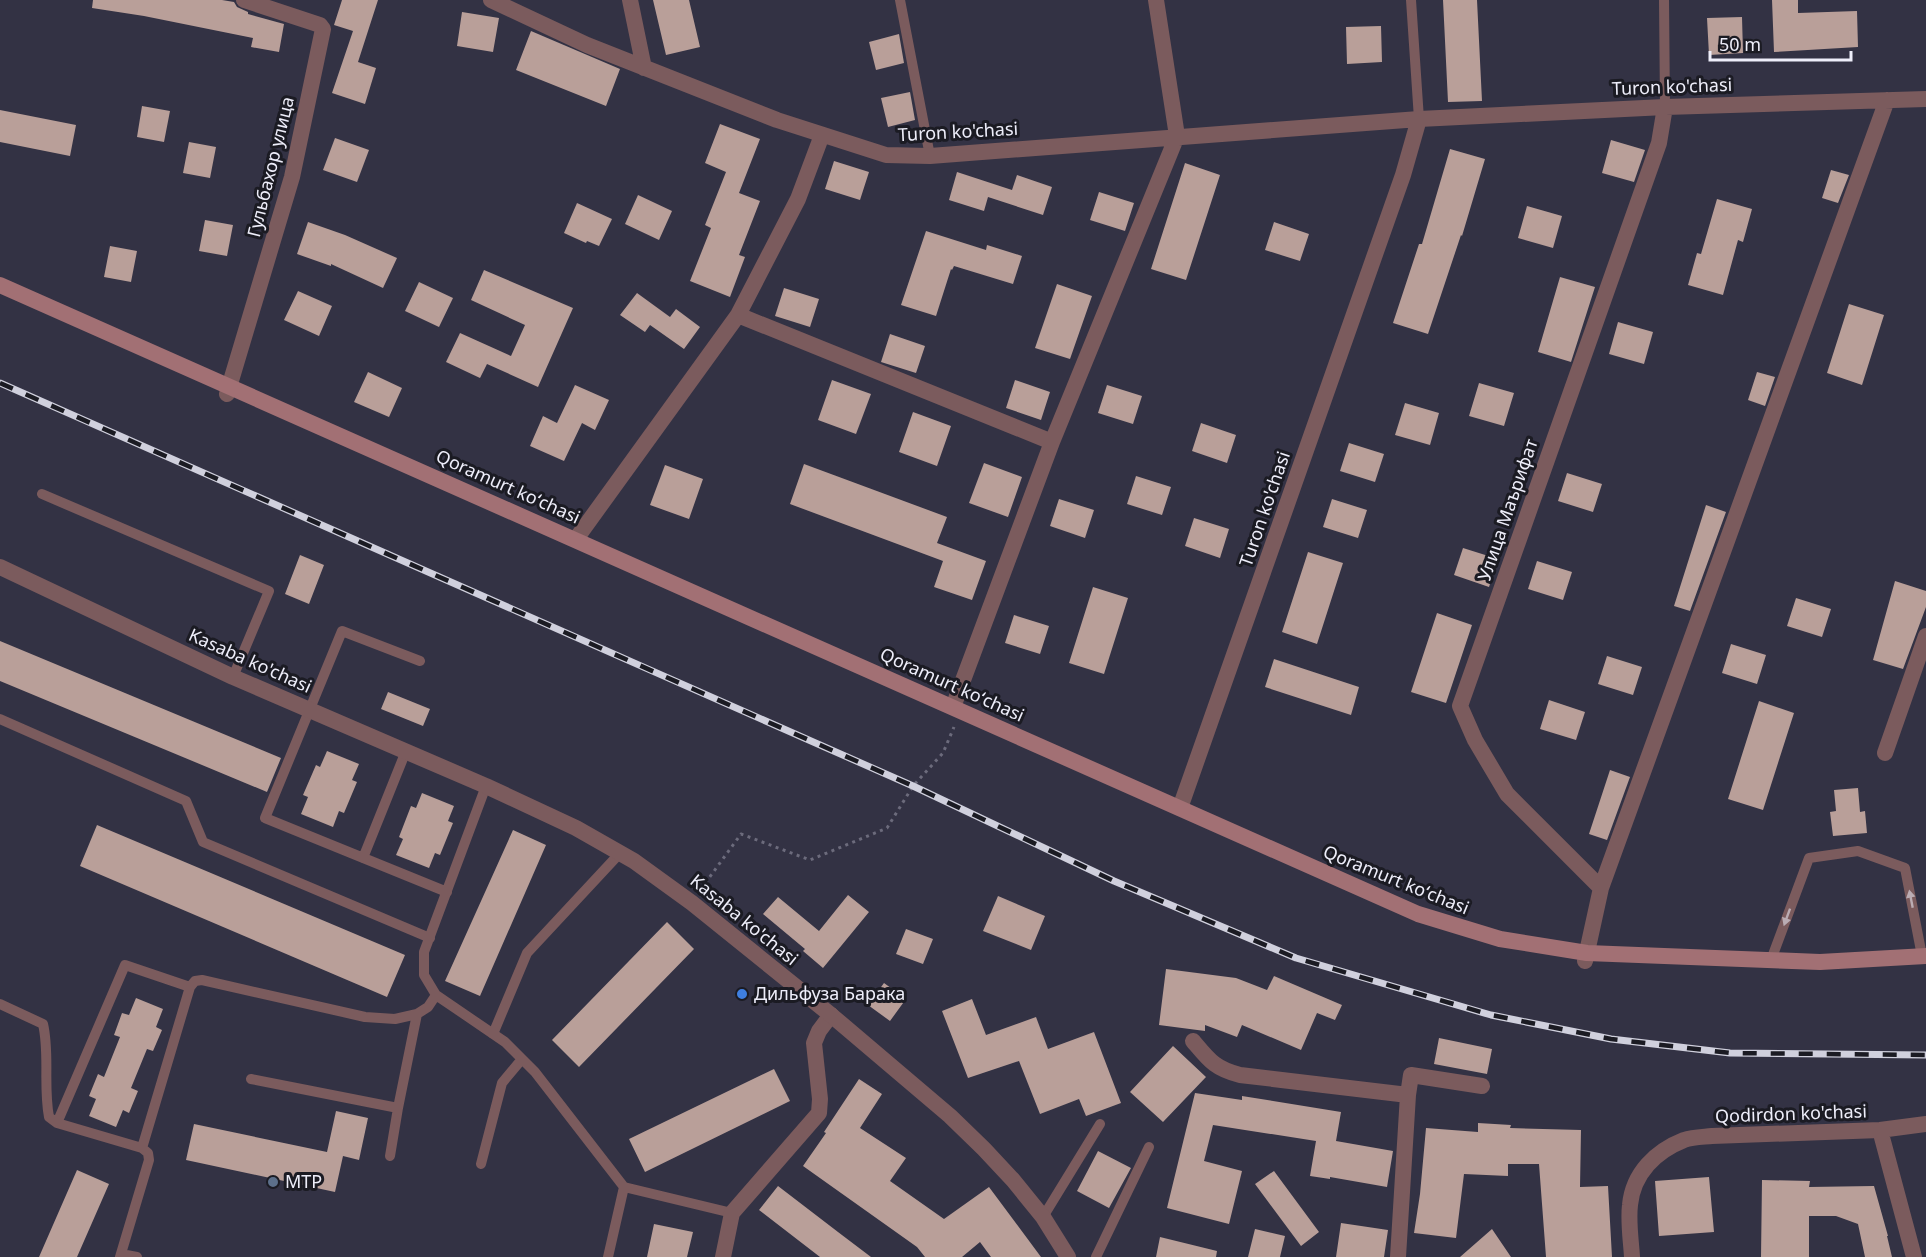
<svg xmlns="http://www.w3.org/2000/svg" width="1926" height="1257" viewBox="0 0 1926 1257" font-family="'Noto Sans',sans-serif">
<style>
.building{fill:#b99f99}
.lines{fill:none;stroke-linecap:round;stroke-linejoin:round}
.path{stroke:#6c6b7c;stroke-width:3;stroke-dasharray:3 4.5;stroke-linecap:butt}
.service{stroke:#7b5b5d;stroke-width:10}
.minor{stroke:#7b5b5d;stroke-width:16}
.tertiary{stroke:#7b5b5d;stroke-width:16}
.secondary{stroke:#a27074;stroke-width:16}
.rail-casing{stroke:#d0d0dd;stroke-width:7}
.rail{stroke:#1b1b23;stroke-width:4.5;stroke-dasharray:14;stroke-linecap:butt}
.oneway{fill:#baacb3}
.shop-dot{fill:#3f7fe0;stroke:#1b1b23;stroke-width:2}
.service-dot{fill:#5c6f8a;stroke:#1b1b23;stroke-width:2}
.labels{text-anchor:middle;stroke-width:6;stroke-linejoin:round;paint-order:stroke}
.street-label{font-size:18px;fill:#eeeefa;stroke:#1b1b23}
.poi-label{font-size:18px;fill:#eeeefa;stroke:#1b1b23;text-anchor:start}
</style>
<rect width="100%" height="100%" fill="#333244"/>
<path class="building" d="M93,0h129l12,2 3,5 11,5v2l36,10 -5,28 -28,-5 2,-9 -109,-22 -52,-8z
M342,0h36l-20,62 18,6 -11,36 -33,-11 21,-62 -19,-6z
M653,0h36l11,47 -34,8z
M1443,0h34l5,101 -34,1z
M1772,0h26v13l59,-2 1,36 -84,5z
M462,12l37,6 -6,34 -36,-6z
M1742,17l1,36 -34,2 -2,-37z
M1381,26l1,36 -35,2 -1,-37z
M531,31l89,38 -14,37 -90,-36z
M899,34l5,29 -28,7 -7,-28z
M910,92l5,28 -27,7 -7,-29z
M142,106l28,5 -6,31 -27,-5z
M0,110l76,15 -6,31 -70,-14z
M720,124l40,15 -21,54 21,8 -21,54 6,2 -15,40 -40,-16 21,-53 -6,-3 21,-53 -21,-9z
M335,138l34,12 -12,32 -34,-12z
M1611,140l34,10 -11,32 -32,-9z
M189,142l27,5 -6,31 -27,-5z
M1450,149l35,10 -23,77 -1,-1 -33,99 -35,-11 26,-79h3z
M834,161l35,11 -9,28 -35,-11z
M1185,163l35,12 -34,105 -35,-11z
M1831,170l18,5 -11,28 -16,-5z
M957,172l55,18 5,-15 35,12 -9,28 -55,-18 -4,14 -35,-11z
M1099,192l35,11 -9,28 -35,-11z
M638,195l34,16 -13,29 -34,-16z
M1717,199l35,10 -9,33 -5,-2 -15,55 -35,-10 9,-32 4,1z
M577,203l35,16 -13,27 -12,-5 -1,2 -22,-10z
M1527,206l35,10 -9,32 -35,-10z
M205,220l28,5 -6,31 -28,-5z
M308,222l37,13 52,23 -14,30 -52,-24v2l-34,-12z
M1274,222l35,12 -9,27 -35,-11z
M926,231l60,19 1,-5 35,11 -9,28 -59,-18 -2,4 -1,-1 -15,47 -35,-11z
M110,246l27,5 -6,31 -27,-5z
M484,270l89,38 -35,79 -51,-23 -7,14 -34,-16 14,-29 51,23 14,-31 -54,-25z
M1560,277l35,10 -24,75 -33,-10z
M419,282l34,16 -14,29 -34,-16z
M1057,284l35,12 -22,63 -35,-11z
M784,288l35,11 -9,28 -35,-11z
M298,291l34,15 -13,30 -35,-16z
M637,293l33,24 6,-8 24,18 -16,22 -34,-24 -5,7 -25,-17z
M1849,304l35,11 -22,70 -35,-12z
M1618,322l35,10 -9,32 -35,-10z
M890,334l35,12 -9,27 -35,-11z
M368,372l34,16 -13,29 -35,-15z
M1757,372l18,5 -10,29 -17,-6z
M832,380l39,14 -15,40 -38,-14z
M1015,380l35,12 -9,28 -35,-12z
M1479,383l35,10 -10,33 -35,-10z
M575,385l34,15 -14,30 -13,-7 -18,38 -34,-15 13,-30 14,7z
M1107,385l35,11 -9,28 -35,-11z
M1405,403l34,10 -9,32 -35,-10z
M913,412l38,14 -14,40 -38,-14z
M1201,423l35,12 -9,28 -35,-12z
M1349,443l35,11 -9,28 -35,-11z
M984,463l38,14 -14,40 -39,-14z
M804,464l143,53 -10,26 49,18 -14,39 -38,-13 9,-26 -153,-57z
M665,465l38,14 -14,40 -39,-14z
M1567,473l35,11 -9,28 -35,-11z
M1136,476l35,11 -9,28 -35,-11z
M1059,499l35,11 -9,28 -35,-12z
M1332,499l35,11 -9,28 -35,-11z
M1706,505l20,7 -36,99 -16,-5z
M1194,518l35,11 -9,29 -35,-12z
M1463,548l35,11 -9,28 -35,-12z
M1308,552l35,11 -26,81 -35,-12z
M300,555l24,10 -15,39 -24,-10z
M1537,561l35,11 -9,28 -35,-11z
M1895,581l31,10v16l-23,62 -30,-9z
M1093,587l35,11 -24,76 -35,-11z
M1796,598l35,11 -9,28 -35,-11z
M1437,613l35,12 -26,78 -35,-11z
M1014,615l35,11 -9,28 -35,-11z
M0,641l281,117 -14,34 -267,-111z
M1731,644l35,11 -9,29 -35,-11z
M1607,656l35,11 -9,28 -35,-11z
M1274,659l85,28 -8,28 -86,-28z
M388,692l42,17 -7,17 -42,-17z
M1549,700l36,12 -9,28 -36,-11z
M1759,701l35,12 -31,97 -35,-11z
M327,751l32,13 -7,16 5,2 -13,31 -5,-2 -6,16 -32,-13 7,-17 -5,-2 13,-30 4,2z
M1610,770l20,7 -23,63 -18,-6z
M1858,788l2,24 5,-1 2,22 -34,3 -3,-24 6,-1 -2,-21z
M422,793l32,13 -6,15 5,2 -13,32 -5,-2 -6,15 -33,-13 7,-16 -4,-2 12,-31 5,2z
M97,825l308,130 -18,42 -307,-131z
M513,830l33,15 -66,151 -35,-15z
M848,895l21,17 -46,56 -20,-17 2,-2 -42,-35 15,-17 41,34z
M998,896l47,20 -14,34 -48,-19z
M667,922l27,27 -115,118 -27,-27z
M906,929l27,10 -10,25 -27,-10z
M1166,969l70,9 31,12 7,-14 68,29 -7,15 -18,-7 -16,37 -59,-25 -5,12 -32,-12v6l-46,-6z
M884,983l22,16 -16,22 -22,-16z
M136,998l27,11 -7,18 6,3 -9,21 -6,-2 -16,39 7,3 -9,22 -6,-3 -7,17 -27,-11 7,-17 -7,-3 9,-22 6,3 16,-40 -6,-2 8,-22 7,2z
M972,999l14,36 50,-18 12,32 46,-17 27,71 -35,13 -7,-17 -39,15 -21,-53 -51,17 -26,-67z
M1439,1038l53,11 -5,25 -53,-10z
M1173,1046l33,31 -43,45 -33,-30z
M774,1069l16,32 -145,71 -16,-33z
M859,1079l23,15 -22,34 46,30 -16,23 54,38 45,-32 52,70h-50l-11,-15 -18,15h-37l-8,-10 -114,-81 23,-33 -2,-1z
M1195,1093l47,7v-4l99,16 -5,29 57,10 -6,36 -57,-10v2l-20,-3 6,-35 -103,-16 -9,36 38,10 -13,53 -62,-16z
M336,1111l32,7 -9,42 -16,-4 -8,36 -149,-32 8,-36 133,28z
M1478,1123l33,2 -1,3 71,2 -1,57 28,-1 4,71h-66l-7,-93h-31v12l-44,-2 -8,64 -42,-5 6,-39 6,-66 52,4z
M1098,1151l33,17 -22,40 -32,-17z
M77,1170l32,14 -32,73h-38z
M1274,1171l45,61 -18,14 -46,-62z
M1709,1177l5,55 -55,4 -4,-55z
M1762,1180l48,1 -1,6 65,-1 14,50h-1l5,21h-27l-7,-33 -22,-8h-27v41h-48z
M778,1186l60,46 33,25h-51l-61,-47z
M1341,1223l47,7 -4,27h-48z
M654,1224l39,8 -6,25h-40z
M1255,1229l30,7 -5,21h-32z
M1492,1229l19,28h-51z
M1160,1237l57,14 -1,6h-60z"/>
<g class="lines">
<path class="path" d="M701,889l40,-55 69,26 77,-32 26,-42 30,-33 11,-26"/>
<path class="service" d="M900,0l30,156
M1411,0l8,119
M1664,0l1,107
M42,494l227,97 -36,86
M420,661l-78,-30 -77,187 182,74
M0,719l186,82 17,41 227,96
M486,786l-62,166v23l12,20 69,47 30,30 89,115 108,26
M363,858l43,-107
M1771,960l38,-102 49,-7 47,17 17,88
M0,1004l43,20c7,30 0,62 6,93l8,6 85,25 6,5 1,7 -29,97
M493,1034l34,-81 94,-101
M251,1079l147,29 19,-94
M57,1123l68,-158 65,22
M142,1148l48,-161 5,-6 7,-1 163,37 30,2 22,-5 11,-7 8,-12
M390,1156l8,-48
M481,1164l21,-81 20,-24
M1043,1217l57,-93
M121,1254l16,3
M608,1257l16,-70
M1096,1257l53,-110"/>
<path class="minor" d="M491,0l96,45 190,75 109,35 44,1 489,-37 246,-12 261,-8
M630,0l14,68
M738,315l314,127
M227,394l65,-217 31,-148 -3,-4 -76,-25
M576,539l162,-224 60,-116 24,-64
M953,707l99,-265 125,-306 -21,-136
M1885,753l41,-117
M1180,808l223,-633 16,-56
M1601,888l-94,-94 -32,-54 -15,-34 199,-563 6,-36
M1585,961l16,-73 286,-788
M1193,1041c16,19 22,28 47,34l168,20 -10,162
M1408,1095l3,-20 71,11
M1880,1130l34,127
M723,1257l9,-44 87,-100 1,-14 -6,-56 5,-12 12,-16
M1632,1257c-1,-17 -4,-35 -2,-52 3,-32 26,-54 54,-65 9,-3 19,-3 28,-4l168,-6 46,-6"/>
<path class="tertiary" d="M0,567l233,110 253,109 90,42 58,33 58,42 139,112 119,101 34,33 29,31 30,37 25,40"/>
<path class="secondary" d="M0,285l1418,629 82,25 87,14 233,9 106,-6"/>
<defs>
<path id="rail" d="M0,383l913,403 201,95 182,77 195,57 120,24 119,14 196,2"/>
</defs>
<use href="#rail" class="rail-casing"/>
<use href="#rail" class="rail"/>
</g>
<defs><path id="oneway-solid" d="M-6-.8H1V-3.2L6.5 0L1 3.2V.8H-6Z" transform="scale(1.5)"/></defs>
<g class="oneway">
<use href="#oneway-solid" transform="translate(1911 899) rotate(-101)"/>
<use href="#oneway-solid" transform="translate(1787 917) rotate(110)"/>
</g>
<circle class="shop-dot" cx="742" cy="994" r="6"/>
<circle class="service-dot" cx="273" cy="1182" r="6"/>
<g class="labels">
<g class="street-label">
<text transform="translate(1672 87) rotate(-2)" y="6">Turon ko'chasi</text>
<text transform="translate(958 132) rotate(-3)" y="6">Turon ko'chasi</text>
<text transform="translate(271 167) rotate(-76)" y="6">Гульбахор улица</text>
<text transform="translate(508 487) rotate(24)" y="6">Qoramurt koʻchasi</text>
<text transform="translate(1265 509) rotate(-71)" y="6">Turon ko'chasi</text>
<text transform="translate(1508 510) rotate(-71)" y="6">Улица Маърифат</text>
<text transform="translate(250 661) rotate(24)" y="6">Kasaba ko'chasi</text>
<text transform="translate(952 685) rotate(24)" y="6">Qoramurt koʻchasi</text>
<text transform="translate(1396 880) rotate(22)" y="6">Qoramurt koʻchasi</text>
<text transform="translate(744 920) rotate(39)" y="6">Kasaba ko'chasi</text>
<text transform="translate(1791 1114) rotate(-2)" y="6">Qodirdon ko'chasi</text>
</g>
<g class="poi-label">
<text x="754" y="1000">Дильфуза Барака</text>
<text x="285" y="1188">MTP</text>
</g>
</g>
<path d="M1710 51v9h141v-9" fill="none" stroke="#eeeefa" stroke-width="3"/>
<text x="1719" y="51" font-size="18" fill="#eeeefa" stroke="#1b1b23" stroke-width="4.5" paint-order="stroke">50 m</text>
</svg>
